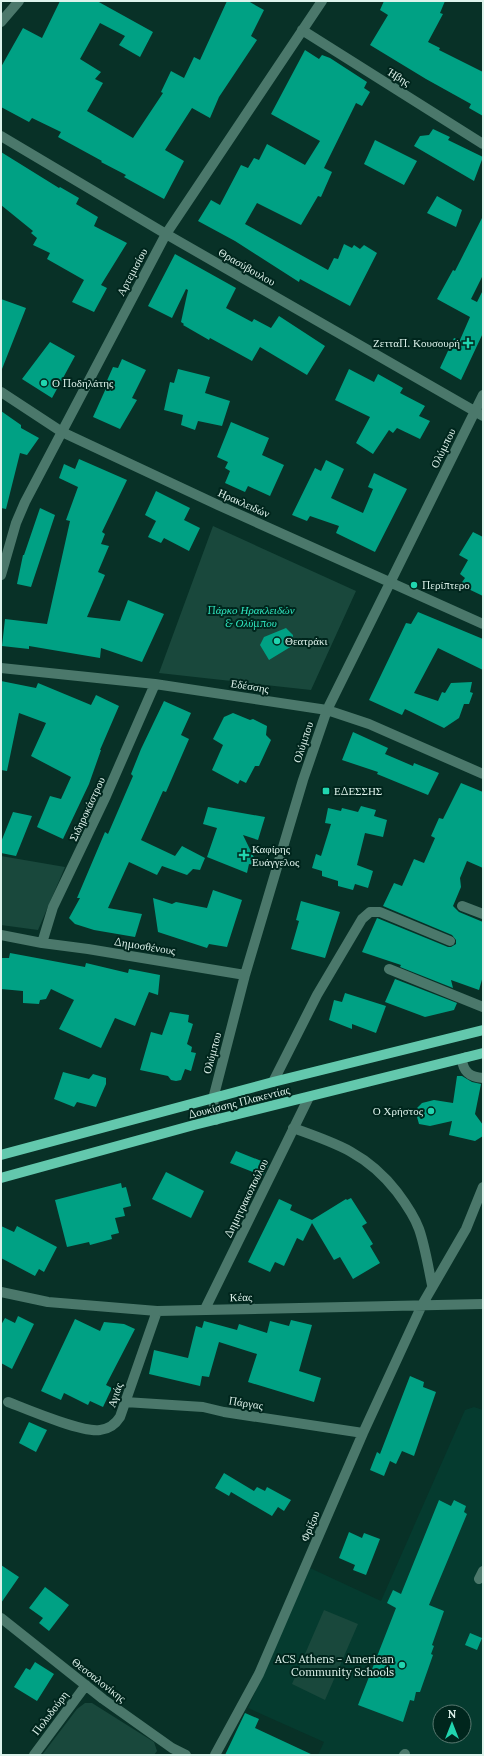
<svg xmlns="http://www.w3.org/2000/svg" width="484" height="1756" viewBox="0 0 484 1756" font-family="Lora,serif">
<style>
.built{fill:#053b2f;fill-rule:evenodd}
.green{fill:#19483c}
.building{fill:#00a184}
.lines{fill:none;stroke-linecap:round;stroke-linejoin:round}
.minor{stroke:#4b786b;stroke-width:10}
.major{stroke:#63c8ad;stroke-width:10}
.poi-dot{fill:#21d5af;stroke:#00261d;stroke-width:1.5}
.labels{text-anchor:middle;stroke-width:4;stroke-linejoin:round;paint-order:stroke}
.street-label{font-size:11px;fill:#def3ec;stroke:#00261d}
.poi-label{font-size:11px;fill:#def3ec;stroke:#00261d;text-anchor:start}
.park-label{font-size:11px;font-style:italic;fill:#2fe8c1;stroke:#00261d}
</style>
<rect width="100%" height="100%" fill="#083127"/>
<path class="built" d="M474,1407l9,3v345h-165l6,-13 -76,-34 62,-140 71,33 84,-191zM440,1712h24v24h-24z"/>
<path class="green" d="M213,526l143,65 -45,99 -152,-17z
M1,856l64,11 -27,63 -37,-5z
M324,1610l34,14 -33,76 -33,-16z
M85,1703h7l62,39 3,9 -3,4h-112l35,-46z"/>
<path class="building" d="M60,1h37l56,31 -13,25 -21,-12 6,-9 -25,-13 -20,36 21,13 -6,7 8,4 -16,28 46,27 30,-45 -2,-1 10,-21 13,7 10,-21 6,3 27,-59h21l16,9 -13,26 6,4 -38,57 -9,21 -18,-10 -27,42 19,11 -20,38 -40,-22 2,-2 -25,-13 1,-1 -44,-24 3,-5 -29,-14 -3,4 -28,-15v-40l22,-39 19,10z
M384,1h61l-5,12 3,1 -15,28 12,6 -1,2 44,22v44l-14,-8 2,-4 -45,-25 -56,-34 18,-30 -8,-5z
M305,50l14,9 3,-4 8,3 37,24 -3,6 6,4 -8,14 -6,-3 -32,65 8,4 -11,25 -3,-1 -17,29 -44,-22 -12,21 83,46 6,-12 4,1 6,-15 8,4 2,-3 6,4 4,-4 13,8 -27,53 -50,-27 -1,3 -64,-41 -37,-20 13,-21 9,5 21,-40 7,3 6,-10 5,2 8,-16 38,21 15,-24 -49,-27z
M433,129l17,8 -2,3 35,17 -9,24 -60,-35 6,-10 9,-1z
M375,140l42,21 -13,24 -40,-21z
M1,152l58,36 1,-1 19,11 -3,6 22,13 -4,9 33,17 -26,42 6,3 -13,24 -22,-10 12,-22 -37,-21 3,-6 -17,-8 4,-7 -6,-5 2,-2 -32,-26z
M437,196l25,14 -6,17 -29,-14z
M483,216v59l-12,24 6,3 6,-12v43l-22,47 -21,-12 14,-30 6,2 10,-23 -33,-18 16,-29 2,1z
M175,254l61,34 -10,20 26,14 2,-3 17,9 8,-12 46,30 -18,29 -47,-28 -8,14 -42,-23 -1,2 -26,-15 1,-1 -3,-2 7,-32 -2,-1 -14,29 -24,-12z
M1,299l25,9 -24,61h-1z
M50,342l25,14 -23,42 -30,-19z
M122,359l24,11 -14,28 5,2 -17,29 -27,-12 14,-31 -2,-1 8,-18 5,1z
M178,369l32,8 -5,16 25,8 -8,25 -24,-5 -3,9 -14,-5 2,-10 -19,-5 6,-28 4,1z
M349,369l25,13 4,-8 25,14 -3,5 25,13 -6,10 11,5 -10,18 -23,-11 -4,5 -4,-3 -16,24 -17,-11 14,-26 -35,-17z
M1,411l20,14v3l18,10 -12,17 -7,-2 -14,56 -5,-1z
M231,422l38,16 -7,17 22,10 -14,31 -22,-10 -3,6 -20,-9 5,-12 -5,-3 3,-6 -11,-5z
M79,459l48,21 -25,52 3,2 -4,10 8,2 -11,26 7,3 -18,42 33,4 8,-21 36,14 -22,48 -41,-14 -1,10 -71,-12v3l-27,-3 3,-27 42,5 23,-103 -4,-1 12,-33 -19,-9 5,-14 11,5z
M326,460l18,9 -13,29 32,15 10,-24 -5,-2 6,-14 33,16 -32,63 -39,-19 3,-7 -29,-10 -3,5 -15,-6 23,-47 6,3z
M156,491l34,17 -6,12 16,8 -11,23 -25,-13 -3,5 -13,-6 8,-16 -11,-6z
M40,508l15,7 -24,72 -14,-3 6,-29h1z
M473,532l10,5v59l-23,-11 5,-7 -5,-4 8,-14 -9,-5z
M418,612l65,27v31l-45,-22 -24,45 24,8 4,-9 3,1 6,-10 21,-1 -2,10 3,1 -4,11h-5l-5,14 -15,10 -39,-19 -3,6 -33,-15 37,-77 5,1z
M286,628l7,7 -1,11 -23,14 -9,-15 4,-8z
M1,681l35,7 2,-5 53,22 5,-10 23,11 -19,44h1l-12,34 -26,55 -26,-12 13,-31 11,3 10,-22 -40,-21 15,-33 -27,-10 -12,58 -6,-1z
M164,701l27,12 -10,22 8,4 -23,53 -3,-1 -22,49 34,16 7,-10 23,12 -5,12 -7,-1 -6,6 -25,-9 -5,9 -28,-13 -21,46 34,6 -7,23 -41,-7 -19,-6 -6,-6 11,-20h-3l28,-66 3,2 25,-58 -2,-2 10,-25z
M233,713l17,7 3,-1 14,7 -1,9 5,5 -12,26h-4l-9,17 -6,-3 -2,4 -26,-14 11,-25 -10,-6 11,-22z
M353,732l35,16 -3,6 28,12 1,-3 25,10 -11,22 -51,-21 1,-2 -36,-12z
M461,783l22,9v76l-16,-7 -7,17 1,9 -8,19 6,6 24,10v54l-4,14 -28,-10 2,8 -53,-21 1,-2 -39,-13 15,-34 71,29h3l5,-3v-4l-4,-5 -69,-29 11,-23 8,3 12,-27 10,4 11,-25 -4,-2 8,-18 4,1z
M361,806l15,4 -2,6 13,4 -4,17 -18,-4 -8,32 16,6 -5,17 -13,-4 -2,6 -15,-4v-5l-16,-5v-5l-10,-3 4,-14 5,2 10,-32 -6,-1 3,-15 13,3 1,-3 16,4z
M208,807l57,10 -7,23 -15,-5 15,31 -9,-2 -2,9 -40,-16 10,-29 -14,-4z
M13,812l19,4 -16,40 -15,-3v-11z
M213,890l29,10 -15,47 -18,-3 -2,4 -49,-16 -5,-34 19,6 4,-2 31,6z
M301,901l39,11 -15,46 -34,-9 8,-28 -3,-1z
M10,953l75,14 1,-4 42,10 1,-4 31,6 -2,20 -9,-3 -14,34 -20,-8 -14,30 -42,-19 15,-29 -23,-11 -5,10 -6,1 -1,4 -16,-1v-12l-22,-2v-31h8z
M395,979l62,24 -3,7 -29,7 -40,-15z
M345,993l41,13 -10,27 -24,-9v5l-23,-9 5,-20 8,2z
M170,1012l19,3 -1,7 5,2 -6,20 5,3 -1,5 5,1 -5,18 -6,-2 -4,11 -5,1 -5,-1 -3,-4 -28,-6 11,-38 11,3z
M63,1072l26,7 4,-5 13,4v6l-10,23 -19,-5 -3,5 -20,-8z
M457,1076h5l10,6 9,2 -6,30 8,11v11l-8,5 -26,-6 3,-14 -22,5 -11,-2 -4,-14 7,-7 12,-3 19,3z
M236,1151l33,13 -6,12 -33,-13z
M166,1172l38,19 -13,27 -39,-19z
M121,1183l1,5 4,-1 5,19 -8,2 2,8 -10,2 4,15 -8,2 1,4 -22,6 -1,-3 -22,5 -12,-47z
M351,1198l16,25 -5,3 11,18 -3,2 10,17 -27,16 -13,-22 -6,3 -22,-37 -9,18 -6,-3 -13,28 -9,-4 -5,10 -22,-10 31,-63 13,6 -2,5 22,10 34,-21 1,1z
M1,1226l13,6 3,-6 40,21 -13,25 -5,-3 -4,7 -34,-18z
M18,1316l16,8 -22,45 -11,-6v-38l4,-7 10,5z
M75,1319l25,12 4,-9 20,2 11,5 -29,56 6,3 -9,19 -13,-6 -2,4 -24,-12 -3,7 -20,-9z
M291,1320l21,5 -13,46 22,7 -7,24 -66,-20 9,-28 -38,-12 -10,35 -7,-1 -2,10 -51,-12 5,-24 34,8 8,-32 6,2 2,-7 33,9 2,-6 28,9 3,-12 19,5z
M410,1376l14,6 -1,5 13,5 -22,64 -12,-5 -6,13 -6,-3 -6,15 -14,-6 7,-18 3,2z
M29,1422l18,8 -11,22 -17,-9z
M224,1473l30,18 3,-4 8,4 2,-4 24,13 -7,11 -6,-4 -6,9 -41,-24 -2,4 -14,-8z
M439,1500l12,6 3,-6 12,6 -2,6 3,2 -38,91 15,6 -12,34 2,1 -3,8 2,1 -13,37h-4l-2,9 -4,-1 -7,22 -45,-17 38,-97 -9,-5 6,-13 8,4z
M349,1532l13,6 2,-5 16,6 -14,36 -13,-5 2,-5 -16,-7z
M1,1565l18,12 -18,26z
M45,1587l24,18 -20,26 -10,-8 4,-5 -14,-10z
M470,1633l12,5 -5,12 -12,-5z
M35,1662l19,12 -17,27 -23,-14 12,-19 4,2z
M245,1713l14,6 -4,9 58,27h-88z"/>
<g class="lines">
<path class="minor" d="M1,22l18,-21
M302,30l181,114
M1,136l165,98 317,182
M1,392l61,40 156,73 265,119
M1,575l15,-52 9,-21 141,-268 156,-233
M1,668l154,16 172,26 42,14 114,50
M462,906l21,8
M1,935l41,8 46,6 157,26
M42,943l11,-36 53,-111 49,-112
M389,969l94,38
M467,1057l-5,2c1,13 8,18 21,19
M273,1082l44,-87 45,-76 8,-7h10l70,29
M216,1120l-3,-21 32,-124 58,-195 24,-70 156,-315
M293,1128c43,15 75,26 104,64 9,12 17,23 22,37 6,17 9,37 13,56
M1,1292l47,10 109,9 326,-7
M205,1309l104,-212
M8,1402c18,7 74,31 92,28 9,-1 15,-5 20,-13l37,-106
M125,1402l78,5 21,5 139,21
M479,1579l4,-8
M1,1618l102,81 69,49 14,7
M34,1755l52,-70
M215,1755l44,-81 104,-241 59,-128 44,-76 17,-42
M404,1755l1,-1"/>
<path class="major" d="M1,1155l272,-73 210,-52
M1,1178l193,-53 289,-72"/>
</g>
<g class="poi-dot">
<path d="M466 337h4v4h4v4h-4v4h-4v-4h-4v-4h4z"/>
<circle cx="44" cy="383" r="4"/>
<circle cx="414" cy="585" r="4"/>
<circle cx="277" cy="641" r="4"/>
<rect x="322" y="787" width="8" height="8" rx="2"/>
<path d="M242 849h4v4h4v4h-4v4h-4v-4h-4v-4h4z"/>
<circle cx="431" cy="1111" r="4"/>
<circle cx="402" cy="1665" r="4"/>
</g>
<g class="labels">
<g class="street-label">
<text transform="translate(399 77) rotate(32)" y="4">Ήβης</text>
<text transform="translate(247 267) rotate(30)" y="4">Θρασύβουλου</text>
<text transform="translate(132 272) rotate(-62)" y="4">Αρτεμισίου</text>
<text transform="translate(443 448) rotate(-64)" y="4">Ολύμπου</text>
<text transform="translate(244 503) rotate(24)" y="4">Ηρακλειδών</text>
<text transform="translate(250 686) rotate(9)" y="4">Εδέσσης</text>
<text transform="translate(303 742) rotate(-72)" y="4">Ολύμπου</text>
<text transform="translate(87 809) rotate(-65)" y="4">Σιδηροκάστρου</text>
<text transform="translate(145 946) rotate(9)" y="4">Δημοσθένους</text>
<text transform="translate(212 1053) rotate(-75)" y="4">Ολύμπου</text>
<text transform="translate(239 1102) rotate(-14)" y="4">Δουκίσσης Πλακεντίας</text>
<text transform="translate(246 1198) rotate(-64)" y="4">Δημητρακοπούλου</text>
<text transform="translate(241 1297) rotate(-1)" y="4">Κέας</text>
<text transform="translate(115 1395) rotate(-71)" y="4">Αγιάς</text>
<text transform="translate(246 1403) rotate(9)" y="4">Πάργας</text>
<text transform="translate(310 1526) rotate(-67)" y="4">Φρίξου</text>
<text transform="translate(99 1680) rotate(38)" y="4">Θεσσαλονίκης</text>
<text transform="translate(50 1713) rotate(-53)" y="4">Πολυδούρη</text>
</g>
<g class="poi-label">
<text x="460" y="347" text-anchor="end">ΖετταΠ. Κουσουρή</text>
<text x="52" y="387">Ο Ποδηλάτης</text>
<text x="422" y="589">Περίπτερο</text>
<text x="285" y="645">Θεατράκι</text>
<text x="334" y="795">ΕΔΕΣΣΗΣ</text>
<text x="252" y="853">Καφίρης<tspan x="252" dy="13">Ευάγγελος</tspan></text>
<text x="423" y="1115" text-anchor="end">Ο Χρήστος</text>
<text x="394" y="1663" text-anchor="end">ACS Athens - American<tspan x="394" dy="13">Community Schools</tspan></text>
</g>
<g class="park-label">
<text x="251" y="614">Πάρκο Ηρακλειδών<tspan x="251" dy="13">&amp; Ολύμπου</tspan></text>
</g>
</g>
<rect width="484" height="1756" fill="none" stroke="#def3ec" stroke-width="4"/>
<g transform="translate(452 1724)"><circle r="19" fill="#00261d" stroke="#597870"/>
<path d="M0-3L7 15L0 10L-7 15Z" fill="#21d5af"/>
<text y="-6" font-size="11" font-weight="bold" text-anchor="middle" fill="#def3ec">N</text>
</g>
</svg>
